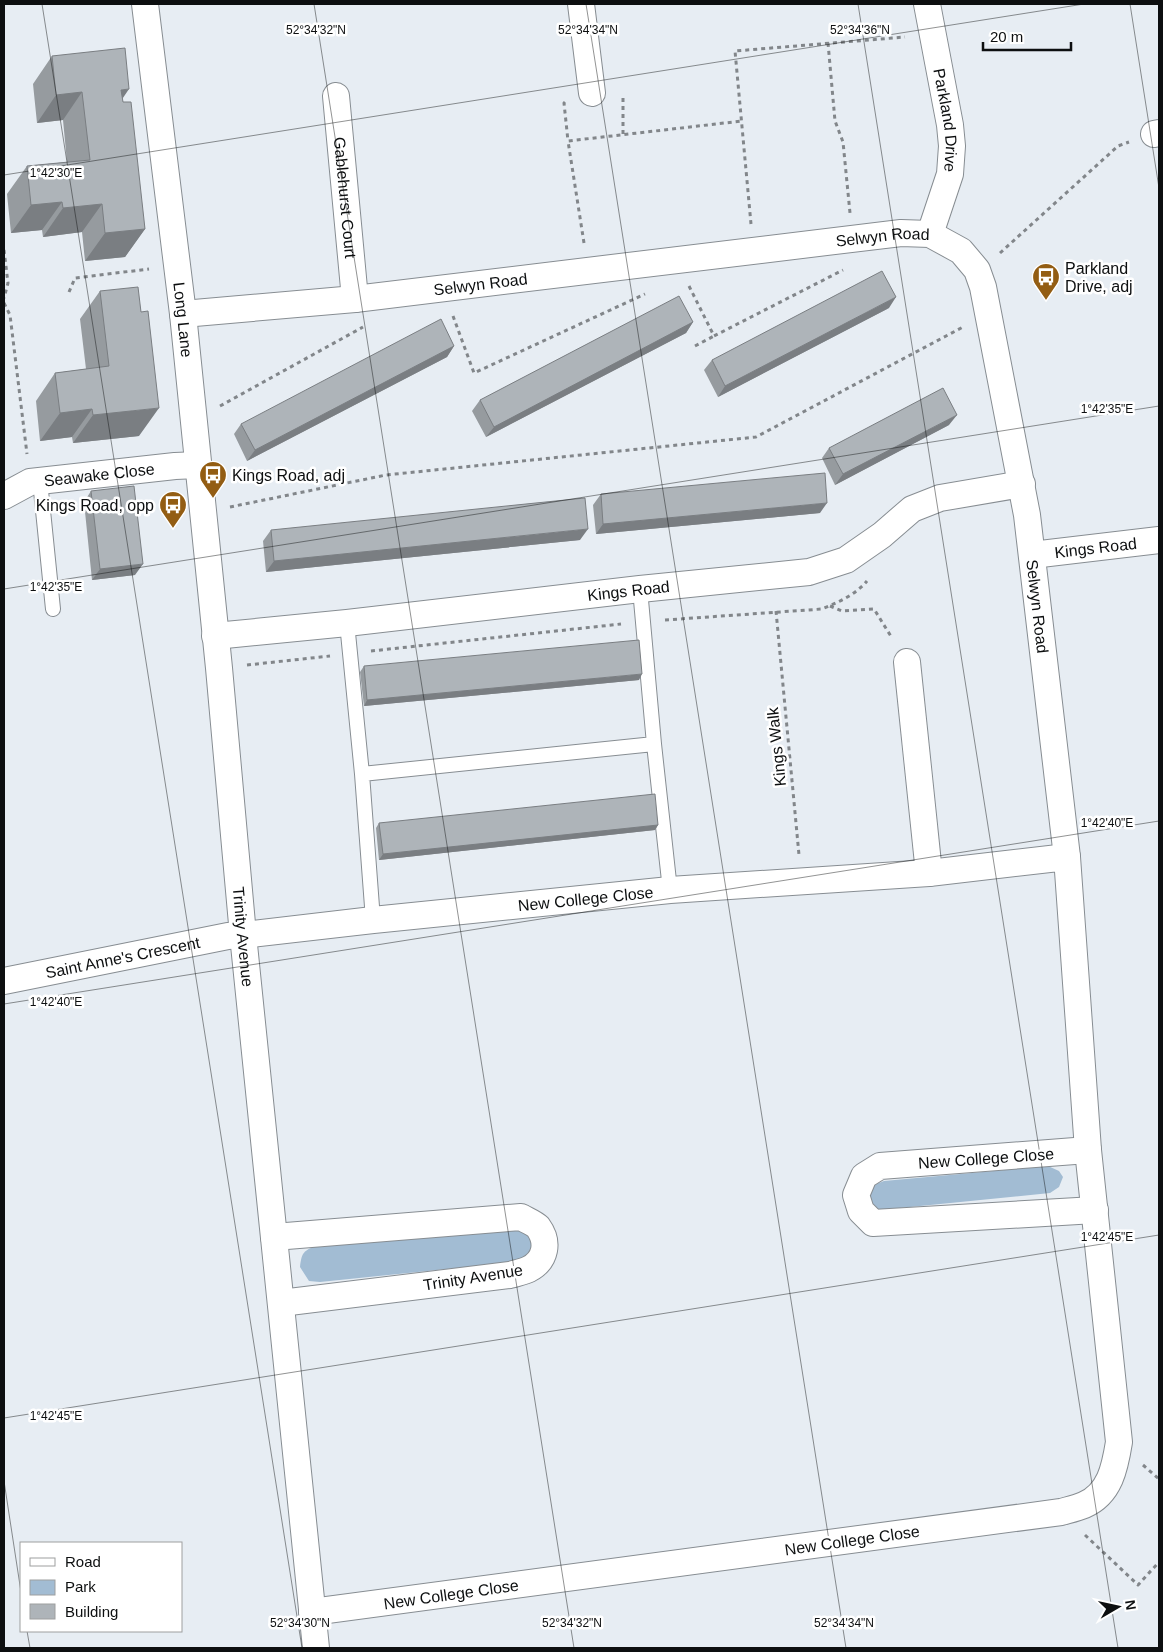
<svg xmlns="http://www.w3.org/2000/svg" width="1163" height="1652" viewBox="0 0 1163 1652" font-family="Arial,sans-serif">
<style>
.green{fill:#a2bcd3}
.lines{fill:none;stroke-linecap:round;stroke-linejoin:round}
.lane-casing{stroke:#878d92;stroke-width:16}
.street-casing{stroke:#878d92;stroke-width:28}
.path{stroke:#82868a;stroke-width:3;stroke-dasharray:4 4;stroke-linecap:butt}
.lane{stroke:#fff;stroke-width:14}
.street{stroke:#fff;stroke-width:26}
.wall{fill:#969b9f}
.shaded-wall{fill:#7a7e82}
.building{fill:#aeb4b9;stroke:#7a7e82}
.ticks{fill:none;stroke:#0d0f10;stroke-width:1;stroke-opacity:0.45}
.labels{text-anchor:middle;stroke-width:5;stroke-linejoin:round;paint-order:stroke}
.street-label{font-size:16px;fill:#0d0f10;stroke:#fff}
.poi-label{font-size:16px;fill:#0d0f10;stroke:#fff;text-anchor:start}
.ticks-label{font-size:12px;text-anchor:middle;fill:#0d0f10;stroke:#fff;stroke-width:5;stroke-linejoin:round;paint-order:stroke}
</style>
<rect width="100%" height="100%" fill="#e7edf3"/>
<path class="green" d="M1048,1166l11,5 4,6 -4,10 -9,6 -170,17 -7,-5 -5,-8c2,-10 7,-13 16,-16z
M517,1228c12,3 14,8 16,20l-8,13 -205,21 -11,-1 -9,-14c2,-15 3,-16 18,-22z"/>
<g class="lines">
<defs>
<path id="lane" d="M40,481l13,128
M640,589l14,155 16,146
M347,623l15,151 11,146
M362,774l292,-30"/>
<g id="street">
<path id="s1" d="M145,4l38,310 36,354 24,267 73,713"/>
<path d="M581,4l11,89"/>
<path id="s2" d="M927,4l23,121 2,21 -2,28 -20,60"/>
<path id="s3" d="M336,96l19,203"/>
<path d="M1154,134l5,-1"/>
<path id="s4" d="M183,314l172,-15 546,-66 29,1 31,17 16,19 6,17 44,228 40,342"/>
<path id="s5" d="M4,496l26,-14 145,-16 23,-1"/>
<path id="s6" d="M1032,555l127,-15"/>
<path id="s7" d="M215,636l132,-13 293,-34 169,-17 37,-12 36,-25 30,-26 28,-11 82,-14"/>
<path d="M907,662l22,211"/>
<path id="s8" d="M4,981l224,-45 15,-1 130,-15 297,-30 259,-17 138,-16 21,293 31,292c-4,25 -9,52 -35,63 -7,3 -16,5 -23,7l-749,100"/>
<path d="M1088,1150l-208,16 -16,10 -8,19 5,16 12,12 222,-13"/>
<path d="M274,1237l247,-20c5,3 13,6 17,10 11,15 8,33 -9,42 -6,3 -13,4 -19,6l-229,28"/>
</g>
</defs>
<use href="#lane" class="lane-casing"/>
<use href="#street" class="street-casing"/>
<path class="path" d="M828,43l7,78 8,21 7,71
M565,102l-1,1 4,38
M623,134v-39
M751,224l-16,-173 170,-14
M584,243l-16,-102 174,-20
M4,250l4,33 -4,15
M1000,253l118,-107 11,-4
M689,286l25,50 129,-66
M69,292l6,-14 74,-9
M4,303l6,12 17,139
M453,316l21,57 171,-79
M695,346l19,-10
M220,406l143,-79
M230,507l156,-32 370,-38 207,-110
M830,606l12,5 32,-2 18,29
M776,611l23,244
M665,620l157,-11c17,-7 33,-14 45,-28
M371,651l250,-27
M247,665l83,-9
M1143,1465l16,14
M1085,1535l53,50 21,-23"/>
<use href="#lane" class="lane"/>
<use href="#street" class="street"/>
</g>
<path class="wall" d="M52,56l70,43 23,130 -20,28 -40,4 -3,-29 -39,5 -1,-7 -31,3 -4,-39 20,-28 40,-4 -4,-42 -26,3 -4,-39z
M100,291l39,145 -66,7 -1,-6 -32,4 -4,-40 19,-28 31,-4 -6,-50z
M889,308l-171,89 -14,-27 8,-10z
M693,322l-7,11 -200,104 -14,-26 8,-11z
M454,346l-7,11 -200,104 -13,-27 7,-10z
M949,425l-114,60 -13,-27 7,-10z
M91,491l44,84 -43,5 -8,-78z
M601,494l219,19 -224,21 -3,-29z
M271,530l309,10 -314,32 -3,-31z
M364,666l275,14 -275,26 -4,-34z
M379,823l279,2 -3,5 -276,30 -3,-32z"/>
<path class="shaded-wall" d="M129,89l-19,28 11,-27z
M82,92l-19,28 -26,3 19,-28z
M62,202l-20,28 -31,3 20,-28z
M102,204l-20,28 -39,5 20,-29z
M145,229l-20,28 -40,4 20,-28z
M896,297l-7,11 -171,89 7,-11z
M693,322l-7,11 -200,104 8,-10z
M454,346l-7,11 -200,104 8,-11z
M159,408l-20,28 -66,7 20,-28z
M92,409l-20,28 -32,4 20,-28z
M957,415l-8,10 -114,60 8,-11z
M827,503l-7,10 -224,21 7,-10z
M588,529l-8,11 -314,32 8,-11z
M143,564l-8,11 -43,5 8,-11z
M642,674l-3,6 -275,26 3,-6z
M658,825l-3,5 -276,30 4,-6z"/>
<path class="building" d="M125,48l4,41 -8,1 2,12h8l14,127 -40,4 -3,-29 -39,4 -1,-6 -31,3 -4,-39 63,-6 -8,-68 -26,3 -4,-39z
M882,271l14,26 -171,89 -13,-26z
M138,287l3,25 7,-1 11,97 -66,7 -1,-6 -32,4 -5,-40 54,-7 -9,-75z
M679,296l14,26 -199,105 -14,-27z
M441,319l13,27 -199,104 -14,-26z
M943,388l14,27 -114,59 -14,-26z
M825,473l2,30 -224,21 -2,-30z
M134,486l9,78 -43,5 -9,-78z
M585,498l3,31 -314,32 -3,-31z
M639,640l3,34 -275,26 -3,-34z
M655,794l3,31 -275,29 -4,-31z"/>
<path class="ticks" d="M42,4l260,1644M314,4l260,1644M586,4l260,1644M858,4l260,1644M1130,4l29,184M4,175l1080,-171M4,589l1155,-183M4,1004l1155,-183M4,1418l1155,-183M4,1481l17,111M27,1631l3,17"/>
<defs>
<symbol id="bus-pin" viewBox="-11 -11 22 30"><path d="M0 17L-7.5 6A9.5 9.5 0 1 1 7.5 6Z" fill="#935d13" stroke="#fff"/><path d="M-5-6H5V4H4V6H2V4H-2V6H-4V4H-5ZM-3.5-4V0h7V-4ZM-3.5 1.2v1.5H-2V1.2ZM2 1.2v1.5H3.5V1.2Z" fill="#fff"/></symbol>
</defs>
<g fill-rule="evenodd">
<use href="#bus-pin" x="1030" y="261" width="32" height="43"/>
<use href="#bus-pin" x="197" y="459" width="32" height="43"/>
<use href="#bus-pin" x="157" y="489" width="32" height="43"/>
</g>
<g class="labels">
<g class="street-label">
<text dy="6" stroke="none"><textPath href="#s2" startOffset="118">Parkland Drive</textPath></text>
<text dy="6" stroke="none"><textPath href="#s3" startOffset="102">Gablehurst Court</textPath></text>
<text dy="6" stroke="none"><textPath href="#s4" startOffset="704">Selwyn Road</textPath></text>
<text dy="6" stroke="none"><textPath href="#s4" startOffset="299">Selwyn Road</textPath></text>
<text dy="6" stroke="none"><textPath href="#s1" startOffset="318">Long Lane</textPath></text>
<text dy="6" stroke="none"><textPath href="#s5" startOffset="99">Seawake Close</textPath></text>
<text dy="6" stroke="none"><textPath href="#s6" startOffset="64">Kings Road</textPath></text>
<text dy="6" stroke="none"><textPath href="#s7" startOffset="416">Kings Road</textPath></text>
<text dy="6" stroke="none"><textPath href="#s4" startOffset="1154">Selwyn Road</textPath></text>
<text transform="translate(776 747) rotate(-96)" y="6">Kings Walk</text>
<text dy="6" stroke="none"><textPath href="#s8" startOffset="588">New College Close</textPath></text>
<text dy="6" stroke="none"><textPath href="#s1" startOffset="938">Trinity Avenue</textPath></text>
<text dy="6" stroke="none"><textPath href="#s8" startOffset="121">Saint Anne's Crescent</textPath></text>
<text transform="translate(986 1158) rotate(-4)" y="6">New College Close</text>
<text transform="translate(473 1277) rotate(-9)" y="6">Trinity Avenue</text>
<text transform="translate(852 1540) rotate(-8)" y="6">New College Close</text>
<text transform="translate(451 1594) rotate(-8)" y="6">New College Close</text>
</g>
<g class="poi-label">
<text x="1065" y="274">Parkland<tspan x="1065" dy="18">Drive, adj</tspan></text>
<text x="232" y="481">Kings Road, adj</text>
<text x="154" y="511" text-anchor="end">Kings Road, opp</text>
</g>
</g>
<g class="ticks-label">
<text x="316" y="34">52°34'32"N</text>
<text x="588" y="34">52°34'34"N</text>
<text x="860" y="34">52°34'36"N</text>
<text x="56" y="177">1°42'30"E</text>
<text x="1107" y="413">1°42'35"E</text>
<text x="56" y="591">1°42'35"E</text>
<text x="1107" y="827">1°42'40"E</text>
<text x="56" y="1006">1°42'40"E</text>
<text x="1107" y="1241">1°42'45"E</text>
<text x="56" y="1420">1°42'45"E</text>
<text x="300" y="1627">52°34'30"N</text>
<text x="572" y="1627">52°34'32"N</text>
<text x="844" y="1627">52°34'34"N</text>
</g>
<rect width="1163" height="1652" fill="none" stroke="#0d0f10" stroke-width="10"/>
<rect x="20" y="1542" width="162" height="90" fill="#ffffff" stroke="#9e9f9f"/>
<rect x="30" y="1558" width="25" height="8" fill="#ffffff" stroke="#9e9f9f"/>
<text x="65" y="1567" font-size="15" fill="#0d0f10">Road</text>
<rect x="30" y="1580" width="25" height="15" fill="#a2bcd3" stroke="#9e9f9f"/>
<text x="65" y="1592" font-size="15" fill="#0d0f10">Park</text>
<rect x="30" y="1604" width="25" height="15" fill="#aeb4b9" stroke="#9e9f9f"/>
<text x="65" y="1617" font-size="15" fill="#0d0f10">Building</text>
<g transform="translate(1118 1607) rotate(81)" stroke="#ffffff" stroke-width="4" paint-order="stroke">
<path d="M0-4L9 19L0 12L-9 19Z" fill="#0d0f10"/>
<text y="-8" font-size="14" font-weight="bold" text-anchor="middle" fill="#0d0f10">N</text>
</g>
<path d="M983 42v8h88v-8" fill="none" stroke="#0d0f10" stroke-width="2.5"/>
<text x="990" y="42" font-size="15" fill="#0d0f10" stroke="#ffffff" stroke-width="4" paint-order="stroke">20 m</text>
</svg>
